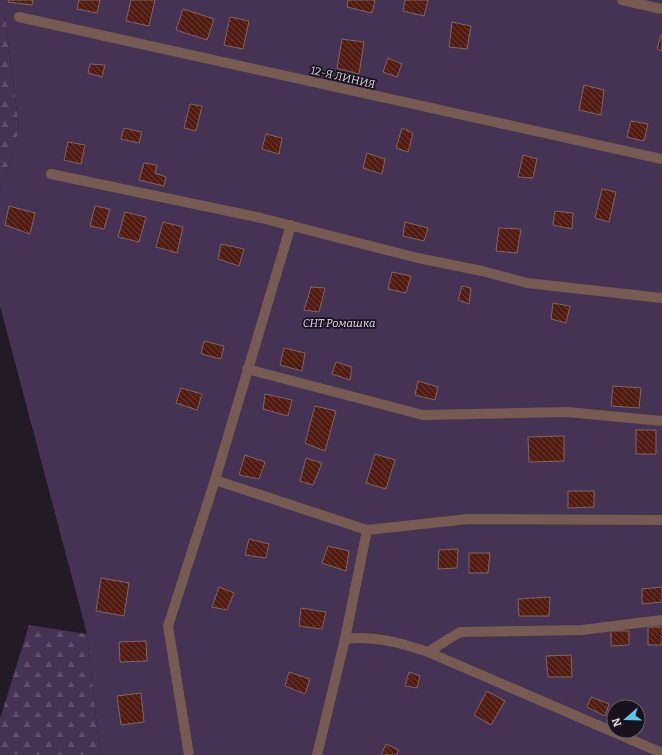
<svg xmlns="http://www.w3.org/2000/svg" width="662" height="755" viewBox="0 0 662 755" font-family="Bitter,serif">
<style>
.green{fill:#463252;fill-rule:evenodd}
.forest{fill:url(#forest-firs)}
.building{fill:url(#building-back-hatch);stroke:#7c6863}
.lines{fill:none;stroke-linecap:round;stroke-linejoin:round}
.minor{stroke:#755b51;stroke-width:10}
.labels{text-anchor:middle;stroke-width:3.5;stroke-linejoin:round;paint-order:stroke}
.street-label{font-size:11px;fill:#dcd7e0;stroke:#19111d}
.park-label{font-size:11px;font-style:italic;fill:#ecdaf8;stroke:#19111d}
</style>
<defs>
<pattern id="forest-firs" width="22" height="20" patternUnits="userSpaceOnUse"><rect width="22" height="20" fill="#463252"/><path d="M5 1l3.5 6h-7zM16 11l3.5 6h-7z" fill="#604f6b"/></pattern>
<pattern id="building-back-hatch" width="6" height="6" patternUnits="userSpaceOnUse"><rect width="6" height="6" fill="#521c12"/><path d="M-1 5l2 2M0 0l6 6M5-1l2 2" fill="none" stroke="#6a3c34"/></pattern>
</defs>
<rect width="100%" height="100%" fill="#221a27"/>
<path class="green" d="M0,0h662v755h-562l-13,-121 -87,-328v-113l19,-64 -14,-112 -5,-4zM614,707h24v24h-24z"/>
<path class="forest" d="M0,13l5,4 14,112 -19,64z
M29,625l58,9 13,121h-100v-36z"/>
<path class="building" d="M9,0h24l-1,5 -24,-3z
M79,0h21l-3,13 -20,-4z
M131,0h24l-6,26 -23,-5z
M348,0h27l-3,13 -25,-6z
M405,0h23l-4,16 -21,-5z
M183,9l31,10 -7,21 -31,-10z
M230,17l19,4 -6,28 -19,-4z
M452,22l19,4 -4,23 -18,-2z
M661,35h1v16l-5,-2z
M342,39l22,3 -5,32 -22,-6z
M388,58l14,6 -5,13 -14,-5z
M90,64l15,1 -3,12 -14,-4z
M584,85l20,5 -3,25 -22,-5z
M190,104l12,2 -6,25 -12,-3z
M631,121l17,3 -4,17 -17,-4z
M124,128l18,4 -3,11 -18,-4z
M402,128l11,5 -5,19 -12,-4z
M266,134l16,4 -3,16 -17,-5z
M68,142l17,3 -4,19 -17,-4z
M367,153l18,6 -3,15 -19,-6z
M523,155l14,4 -4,19 -15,-1z
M144,163l13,2 -2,8 11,4 -2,9 -25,-6z
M602,189l14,3 -7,30 -14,-4z
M9,206l26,7 -5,21 -25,-9z
M95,206l15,3 -6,20 -14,-3z
M555,211l18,2 -1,16 -19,-4z
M125,212l21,5 -7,25 -21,-5z
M163,222l20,5 -6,26 -21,-6z
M405,222l23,6 -4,13 -21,-5z
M499,228l22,1 -4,24 -21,-2z
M221,244l23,5 -5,17 -21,-7z
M392,272l19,4 -5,17 -18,-4z
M462,286l9,2 -2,16 -11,-4z
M311,287l14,1 -6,24 -15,-2z
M553,303l17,3 -4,17 -15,-4z
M204,341l20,5 -3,13 -20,-5z
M284,348l21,5 -3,18 -22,-6z
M336,362l16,5 -2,13 -18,-6z
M418,381l20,6 -3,13 -20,-5z
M613,386l28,2 -2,20 -28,-2z
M181,388l21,6 -5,16 -21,-7z
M265,394l27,6 -4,16 -25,-7z
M315,406l21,5 -11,40 -20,-8z
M636,430h20v24h-20z
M564,436v25l-35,1 -1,-25z
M375,454l20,6 -9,29 -20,-6z
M245,455l20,7 -6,17 -20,-4z
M306,458l16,5 -9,22 -13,-4z
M568,491h26v16l-26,1z
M249,539l20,5 -3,14 -21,-3z
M328,546l21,5 -3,20 -24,-8z
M458,549l-1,19 -19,1 1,-19z
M469,553h21l-2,20h-19z
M101,578l28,5 -5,33 -28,-5z
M219,587l15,6 -7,17 -15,-3z
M662,587v15l-20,2v-15z
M550,597l-1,19h-30l-1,-17z
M301,608l25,4 -4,17 -23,-3z
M648,627h14v18h-14z
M611,631h18v14l-18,1z
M146,641l1,20 -27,1 -1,-20z
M571,655l1,22h-24l-2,-21z
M289,672l21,7 -5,15 -20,-8z
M409,672l11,4 -3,12 -12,-2z
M487,691l18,10 -14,24 -17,-10z
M141,693l3,29 -23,3 -4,-29z
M591,697l18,7 -4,12 -18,-9z
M386,744l13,6 -3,5h-15z"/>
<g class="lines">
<path class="minor" d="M622,0l40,9
M19,17l643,142
M51,174l210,44 157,40 64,13 45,12 135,15
M247,369l176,46 144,-3 95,9
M215,480l152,50 101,-11 194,1
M345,639c29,-4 56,4 83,13l234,101
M428,652l32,-20 122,-2 80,-10
M189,755l-21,-129 47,-146 76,-255
M317,755l28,-116 22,-109"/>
</g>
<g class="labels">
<g class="street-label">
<text transform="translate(343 77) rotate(13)" y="4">12-Я ЛИНИЯ</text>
</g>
<g class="park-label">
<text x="339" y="327">СНТ Ромашка</text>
</g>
</g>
<g transform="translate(626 719) rotate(250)"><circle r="19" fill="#19111d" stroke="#67606b"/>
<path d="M0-3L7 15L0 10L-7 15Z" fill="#5cc7e7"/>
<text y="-6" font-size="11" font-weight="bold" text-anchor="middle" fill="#dcd7e0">N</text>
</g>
</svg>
